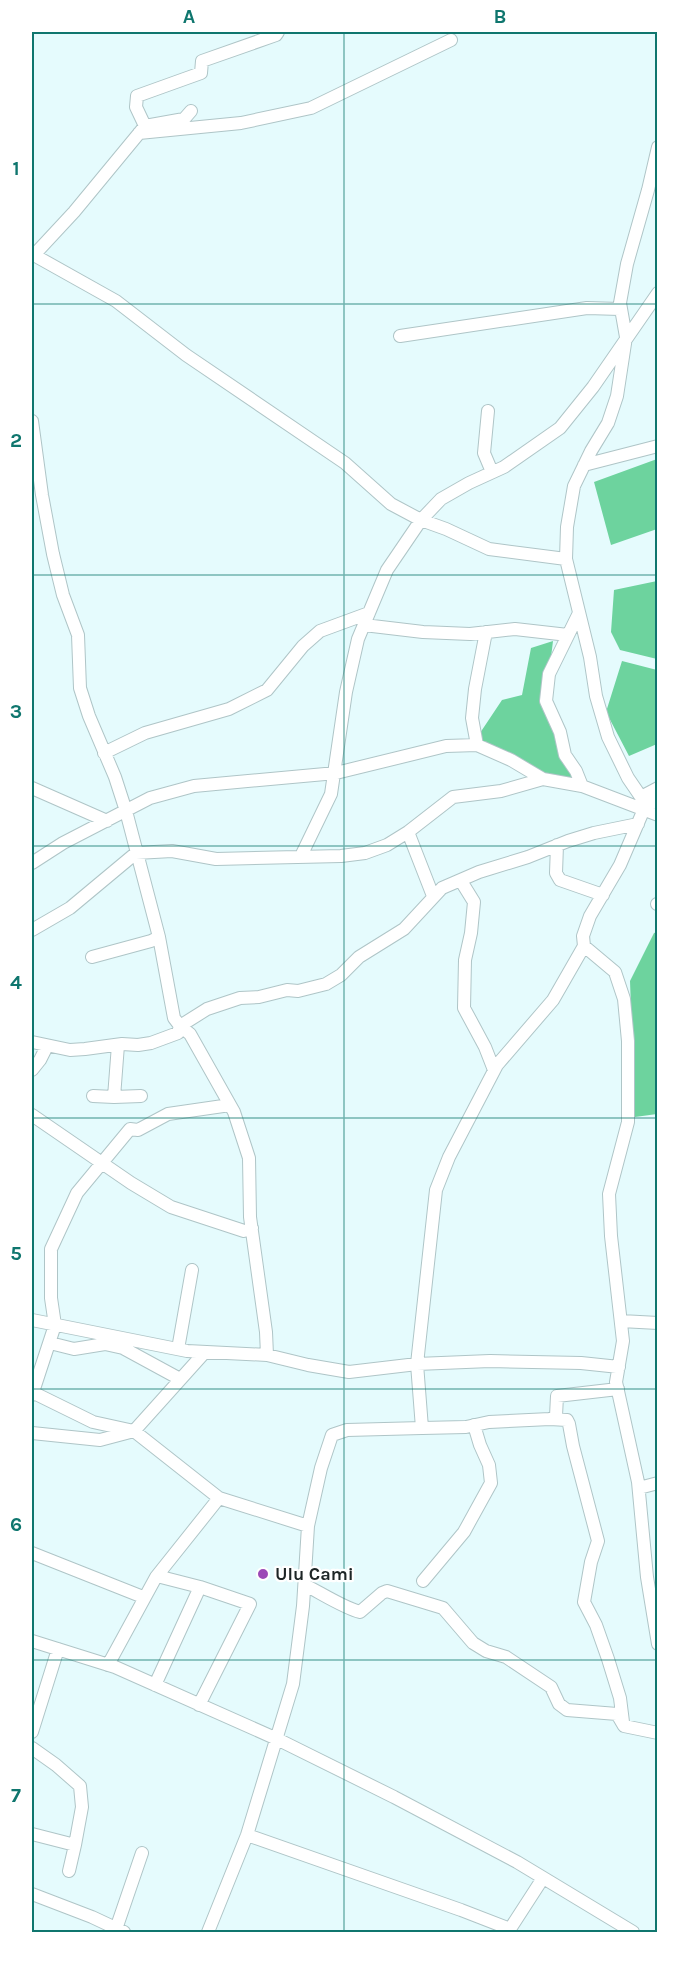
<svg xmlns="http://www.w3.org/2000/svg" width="689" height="1964" viewBox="0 0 689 1964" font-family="Karla,sans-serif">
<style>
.forest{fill:#6dd39e}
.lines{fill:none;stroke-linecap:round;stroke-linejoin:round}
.minor-casing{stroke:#afc5c7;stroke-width:14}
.minor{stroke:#fff;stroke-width:12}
.grid{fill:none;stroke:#0f766e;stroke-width:1.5;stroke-opacity:0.55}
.poi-dot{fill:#9c48b6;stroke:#fff;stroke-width:2}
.labels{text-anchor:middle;stroke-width:4.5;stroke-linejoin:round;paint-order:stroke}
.poi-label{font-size:18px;font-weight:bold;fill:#1d2526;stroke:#fff;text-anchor:start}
.neatline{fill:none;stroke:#0f766e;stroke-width:2}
.grid-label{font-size:20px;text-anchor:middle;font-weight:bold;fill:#0f766e}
</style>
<rect width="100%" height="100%" fill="#e5fbfd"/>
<path class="forest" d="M657,459v70l-46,16 -17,-63z
M657,581v78l-37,-9 -9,-18 3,-42z
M553,641l-4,33 5,58 6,24 21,25 -38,-2 -66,-34 3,-12 22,-33 20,-5 9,-47z
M622,661l35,9v74l-28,12 -23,-44z
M657,932v182l-22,3 -5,-136 24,-48z"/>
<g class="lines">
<defs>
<path id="minor" d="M145,126l39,-7 7,-8
M139,133l102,-10 70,-15 140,-68
M658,147l-10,43 -21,74 -7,39 6,34 -9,59 -9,27 -17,28 -17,35 -7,41 -1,32 24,98 6,39 12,41 20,41 13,19 3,12 -24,56 -30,51 -7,20 1,10 31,26 9,27 4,42v81l-19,72 2,42 12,105 -7,41 22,100 9,95 11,67
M32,254l84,47 70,54 159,108 46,41 30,16 25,9 43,20 77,10
M34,255l40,-43 71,-86 -9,-19 1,-11 64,-23 1,-12 74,-26 2,-3
M400,336l187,-28 33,1
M488,411l-4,42 8,19
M32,421l10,74 11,59 10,41 15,40 2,53 9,28 26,61 11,34 33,126 15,81 6,8 10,8 44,78 15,46 1,59 16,115 1,23
M584,465l74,-19
M579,613l-30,61 -3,27 14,31 5,23 11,16 6,15
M364,625l59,7 47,2 45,-5 53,6
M477,745l-5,-27 3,-29 11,-57
M104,753l41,-20 84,-24 38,-19 36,-44 17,-15 49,-18
M32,788l75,33
M641,797l17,-9
M643,804l15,-2
M408,832l25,64
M557,845l-1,28 4,7 43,15
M301,856l30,-62 15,-102 12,-53 29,-69 34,-50 20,-21 28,-16 35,-16 56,-39 33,-41 65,-94
M32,863l31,-20 87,-45 44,-12 142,-13 110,-27 31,-1 34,15 32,19 39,7 76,29
M461,881l13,21 -3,31 -6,27 -1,48 21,39 9,23
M657,904h1
M32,930l38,-22 66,-55 36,-2 44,8 125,-3 24,-3 22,-8 21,-13 45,-35 48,-6 42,-12
M584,946l-31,54 -56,65 -48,92 -13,33 -19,174 5,64 44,-1 23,-5 61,-3 6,-3 1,-20 61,-7
M92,957l59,-16 8,-4
M32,1042l38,8 15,-1 37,-5 16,1 13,-2 27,-10 2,-7 27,-17 33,-11 19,-1 28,-7 11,1 28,-7 15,-9 18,-18 45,-28 38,-41 37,-16 49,-15 40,-16 26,-8 44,-9
M32,1070l8,-10 7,-14
M93,1096l21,1 4,-52
M114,1097l27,-1
M32,1115l99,68 40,24 73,24 8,-3
M32,1320l155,31 80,4 41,10 41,7 68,-8 73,-3 91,2 38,4
M621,1321l37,2
M50,1343l24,6 31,-5 18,4 57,31
M178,1349l14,-79
M32,1392l61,30 41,9 71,-79
M32,1395l23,-70 -4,-27v-49l26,-56 53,-64 8,1 30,-16 62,-9
M550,1419l17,1 2,4 4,22 25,95 -7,21 -7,40 12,23 12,34 12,39 3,24
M32,1433l68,7 34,-9 85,67 89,28 -5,80 -10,78 -46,151 -39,97
M639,1488l19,-5
M308,1526l13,-58 11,-33 15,-5 75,-2
M32,1553l111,44
M423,1581l41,-49 27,-49 -2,-18 -9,-20 -6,-20
M305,1585c16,8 39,23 55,27l22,-19 5,-2 56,17 30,35 13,8 20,6 45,30 8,17 8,6 50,4 7,12 34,7
M32,1641l83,26 162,72 117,58 123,65 116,70
M108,1665l48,-88 63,-79
M155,1685l45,-98 -43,-11
M199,1705l51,-101 -50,-17
M32,1732l26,-83
M32,1748l24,17 24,21 2,21 -7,38 -43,-11
M247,1835l214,75 49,19 33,-51
M69,1871l6,-26
M32,1894l60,23 32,15
M116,1929l26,-76"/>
</defs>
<use href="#minor" class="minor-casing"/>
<use href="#minor" class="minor"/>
</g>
<path class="grid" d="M344,32v1900M32,304h626M32,575h626M32,846h626M32,1118h626M32,1389h626M32,1660h626"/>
<circle class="poi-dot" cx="263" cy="1574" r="6"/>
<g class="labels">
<g class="poi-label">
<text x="275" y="1580">Ulu Cami</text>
</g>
</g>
<rect width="689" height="1964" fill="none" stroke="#ffffff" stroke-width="66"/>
<rect x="33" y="33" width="623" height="1898" class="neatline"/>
<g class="grid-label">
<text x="189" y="23">A</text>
<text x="500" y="23">B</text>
<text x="16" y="175">1</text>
<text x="16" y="447">2</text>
<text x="16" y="718">3</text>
<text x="16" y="989">4</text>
<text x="16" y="1260">5</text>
<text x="16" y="1531">6</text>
<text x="16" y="1802">7</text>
</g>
</svg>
